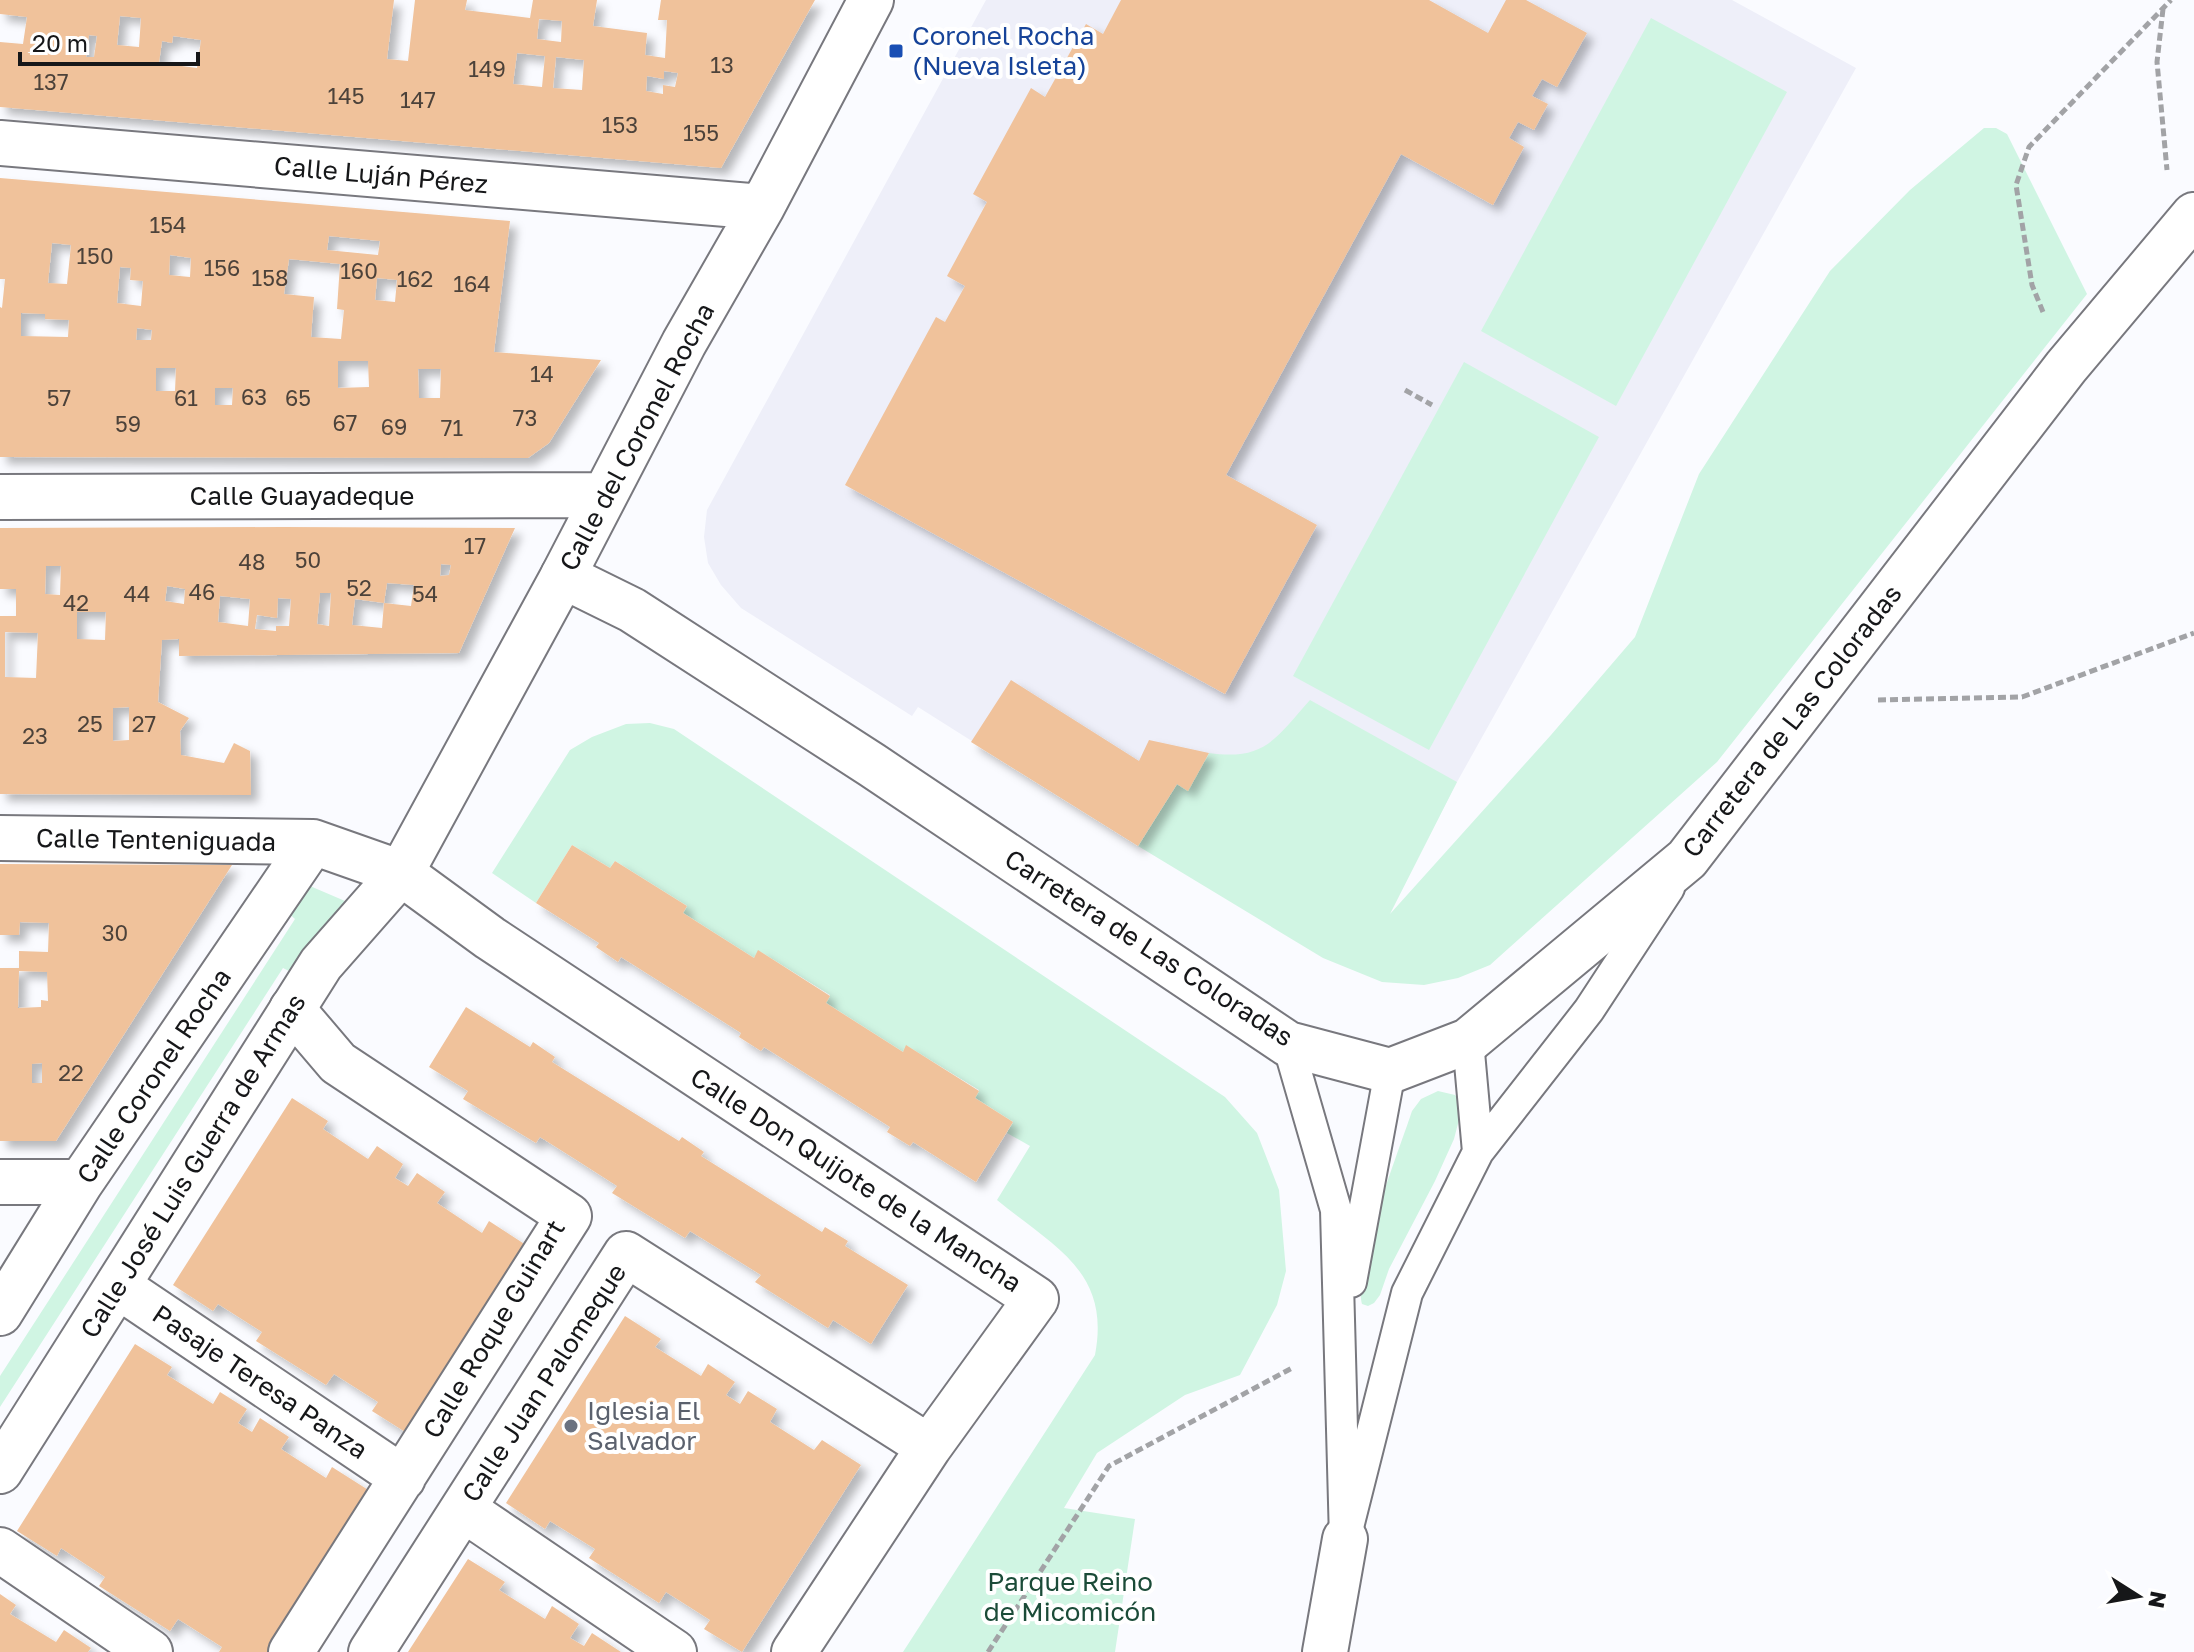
<svg xmlns="http://www.w3.org/2000/svg" width="2194" height="1652" viewBox="0 0 2194 1652" font-family="'Golos Text',sans-serif">
<style>
.built{fill:#eeeff9}
.green{fill:#d0f5e3}
.building{fill:#f0c29b;fill-rule:evenodd;filter:url(#shadow)}
.lines{fill:none;stroke-linecap:round;stroke-linejoin:round}
.lane-casing{stroke:#78787e;stroke-width:34}
.street-casing{stroke:#78787e;stroke-width:48}
.secondary-casing{stroke:#78787e;stroke-width:48}
.path{stroke:#a2a3a6;stroke-width:5;stroke-dasharray:8 4;stroke-linecap:butt}
.lane{stroke:#fff;stroke-width:30}
.street{stroke:#fff;stroke-width:44}
.secondary{stroke:#fff;stroke-width:44}
.transit-dot{fill:#1a4fb4;stroke:#fff;stroke-width:3}
.worship-dot{fill:#6b7280;stroke:#fff;stroke-width:3}
.labels{text-anchor:middle;stroke-width:8;stroke-linejoin:round;paint-order:stroke}
.number-label{font-size:22px;fill:#4c423a}
.transit-label{font-size:26px;fill:#164399;stroke:#fff;text-anchor:start}
.street-label{font-size:26px;fill:#161719;stroke:#fff}
.worship-label{font-size:26px;fill:#5b616d;stroke:#fff;text-anchor:start}
.park-label{font-size:26px;fill:#1b4b38;stroke:#fff}
</style>
<defs>
<filter id="shadow"><feDropShadow dx="7" dy="7" stdDeviation="4" flood-color="#0004"/></filter>
</defs>
<rect width="100%" height="100%" fill="#fafbff"/>
<path class="built" d="M986,0h746l124,68 -399,714 -70,135 -211,-132 -38,61 -220,-139 -6,9 -171,-108 -20,-23 -13,-22 -4,-26 3,-27z"/>
<path class="green" d="M1651,18l136,74 -171,314 -135,-75z
M1984,128h12l11,6 80,160 -370,468 -227,203 -32,13 -34,7 -42,-3 -59,-24 -185,-112 39,-62 11,6 21,-37c56,8 67,-15 101,-53l147,82 -67,132 161,-179 84,-98 64,-163 131,-203 80,-81z
M1464,362l135,75 -170,313 -136,-74z
M650,723l24,6 551,368 32,36 22,57 7,81 -9,34 -37,70 -55,20 -88,58 -33,55 71,11 -20,133h-212l192,-297c16,-84 -41,-108 -98,-155l33,-54 -23,-13 6,-11 -38,-24 4,-8 -72,-44 -4,6 -77,-49 4,-8 -71,-44 -5,7 -71,-45 4,-7 -72,-45 -5,7 -38,-23 -36,58 -44,-30 78,-123 22,-13 34,-13z
M303,883l42,18 -50,73 -12,-6 -283,439v-31l295,-457 -9,-8z
M1438,1091l17,4 5,7 1,10 -7,27 -19,42 -46,88 -9,26 -6,8 -6,3 -6,-2c-10,-35 37,-153 50,-193l9,-12z"/>
<path class="building" d="M0,0h394l-7,59 21,2 7,-61h52l-2,10 65,8 3,-18h64l-4,26 54,7 -2,22 20,3 2,-38h-9l3,-20h154l-94,168 -721,-61v-65l23,2 4,-27 -27,-3zM120,16l21,2 -2,29 -22,-2zM539,19l23,2 -1,21 -24,-3zM89,35l8,1 -3,21h-8zM173,36l28,4 -4,28 -38,-5 3,-22 10,2zM517,53l28,3 -3,31 -29,-3zM556,57l28,3 -2,30 -29,-2zM664,71l14,2 -3,14 -12,-2v9l-17,-3 1,-15 17,3z
M1121,0h308l59,33 18,-33h20l61,33 -30,54 -15,-8 -10,17 16,8 -14,26 -16,-8 -9,16 15,9 -31,58 -92,-51 -175,321 91,50 -92,169 -380,-209 91,-168 9,5 20,-36 -18,-10 40,-74 -14,-8 58,-106 14,9 41,-73 17,10z
M0,178l510,43 -16,131 107,8 -52,83 -21,15 -528,-1v-150l2,1 3,-29h-5zM329,236l51,5 -2,14 -51,-5zM52,243l19,2 -4,39 -19,-1zM170,255l21,3 -1,19 -21,-2zM289,259l51,5 -3,45 7,1 -3,29 -30,-2 3,-40 -30,-3zM120,267l11,1 -1,12 13,1 -2,25 -24,-3zM377,278l20,2 -2,22 -20,-2zM21,313l24,1v5l24,1 -1,17 -47,-1zM137,328l15,2 -1,10h-15zM338,361h30l1,26 -31,1zM156,368h20l-1,23h-19zM418,369h23l-1,29h-21zM215,388h18l-1,17h-17z
M0,528l283,-1 232,1 -56,125 -280,3v-17l-17,1 -4,62 31,16 -9,13 1,24 43,8 10,-20 16,8 1,44 -251,-1v-178h16v-27h-16zM441,564l10,1 -2,10 -9,1zM46,566h15l-1,29 -15,-1zM387,583l27,2 -3,21 -27,-3 -2,25 -30,-3 3,-26 29,4zM167,586l18,3 -1,15 -19,-3zM320,593h11l-2,33 -12,-2zM220,596l30,3 -2,27 -30,-4zM278,598l13,1 -2,27h-13v5l-21,-2 2,-14 20,3zM77,612h29l-1,28 -28,-1zM5,632l33,1 -2,45 -31,-1zM129,707v33l-16,1v-33z
M1011,680l128,81 10,-21 60,13 -21,38 -11,-7 -39,62 -167,-104z
M572,845l38,23 5,-7 72,45 -4,7 71,45 4,-8 72,46 -4,7 77,49 3,-7 73,46 -4,7 38,24 -37,60 -63,-40 -3,4 -23,-14 3,-5 -126,-80 -3,4 -22,-14 2,-4 -120,-76 -3,5 -22,-15 3,-4 -63,-40z
M0,864l232,1 -176,276h-56v-173h19v-17l29,1 1,-29 -29,-1 -1,13h-19zM19,971l28,1 1,29 -7,-1v7l-23,1zM42,1063v20h-10v-19z
M466,1007l64,40 3,-5 22,15 -3,5 127,79 3,-4 22,15 -3,4 121,76 3,-5 23,14 -3,5 63,39 -37,59 -38,-24 -5,8 -73,-46 6,-7 -71,-44 -5,7 -73,-45 5,-7 -39,-25 -38,-24 -4,6 -73,-44 5,-8 -39,-24z
M292,1098l36,23 -5,8 45,30 9,-13 26,18 -8,14 13,8 9,-13 28,19 -8,11 45,30 7,-12 40,26 -119,188 -38,-24 6,-9 -44,-28 -8,11 -70,-44 6,-9 -44,-28 -5,7 -40,-26z
M625,1316l36,23 -6,8 46,29 7,-12 27,18 -9,13 14,9 8,-13 29,18 -7,13 44,28 8,-10 39,25 -119,187 -38,-23 6,-9 -44,-28 -7,11 -70,-45 6,-9 -45,-28 -5,8 -39,-26z
M135,1344l37,23 -5,8 46,29 7,-12 27,17 -9,14 14,9 8,-14 29,19 -8,12 45,29 6,-11 41,26 -101,159h-53l3,-5 -44,-28 -8,12 -71,-45 6,-9 -44,-29 -4,8 -40,-25z
M468,1559l37,23 -6,8 46,29 7,-13 27,18 -9,14 14,8 8,-13 29,19h-213z
M0,1594l16,11 -6,9 46,28 8,-12 27,18 -3,4h-88z"/>
<g class="lines">
<defs>
<path id="lane" d="M1288,1044l48,166 9,329 62,-246 71,-141 -10,-111
M1478,1152l111,-142 80,-122
M1351,1282l39,-211"/>
<path id="street" d="M0,143l762,64
M0,497l605,-2
M563,576l121,-233 78,-136 109,-207
M0,838l313,4 88,31 89,65 546,361 -107,148 -135,205
M0,1182h81
M118,1286l285,192
M0,1313l81,-131 232,-340
M463,1509l211,143
M0,1550l150,102
M291,1652l278,-436 -231,-153 -46,-54
M371,1652l255,-398 303,193
M1325,1652l20,-113"/>
<path id="secondary" d="M0,1471l321,-507 80,-91 162,-297 69,34 240,155 416,279 102,27 78,-30 219,-182 379,-492 128,-152"/>
</defs>
<use href="#lane" class="lane-casing"/>
<use href="#street" class="street-casing"/>
<use href="#secondary" class="secondary-casing"/>
<path class="path" d="M2163,9l-6,53 10,108
M2043,312l-11,-27 -16,-100 13,-38 142,-147
M1405,390l27,15
M1878,700l144,-3 172,-64
M988,1652l121,-186 185,-99"/>
<use href="#lane" class="lane"/>
<use href="#street" class="street"/>
<use href="#secondary" class="secondary"/>
</g>
<rect class="transit-dot" x="888" y="43" width="16" height="16" rx="4"/>
<circle class="worship-dot" cx="571" cy="1426" r="8"/>
<g class="labels">
<g class="number-label">
<text x="722" y="73">13</text>
<text x="487" y="77">149</text>
<text x="51" y="90">137</text>
<text x="346" y="104">145</text>
<text x="418" y="108">147</text>
<text x="620" y="133">153</text>
<text x="701" y="141">155</text>
<text x="168" y="233">154</text>
<text x="95" y="264">150</text>
<text x="222" y="276">156</text>
<text x="359" y="279">160</text>
<text x="270" y="286">158</text>
<text x="415" y="287">162</text>
<text x="472" y="292">164</text>
<text x="542" y="382">14</text>
<text x="254" y="405">63</text>
<text x="59" y="406">57</text>
<text x="186" y="406">61</text>
<text x="298" y="406">65</text>
<text x="525" y="426">73</text>
<text x="345" y="431">67</text>
<text x="128" y="432">59</text>
<text x="394" y="435">69</text>
<text x="452" y="436">71</text>
<text x="475" y="554">17</text>
<text x="308" y="568">50</text>
<text x="252" y="570">48</text>
<text x="359" y="596">52</text>
<text x="202" y="600">46</text>
<text x="137" y="602">44</text>
<text x="425" y="602">54</text>
<text x="76" y="611">42</text>
<text x="90" y="732">25</text>
<text x="144" y="732">27</text>
<text x="35" y="744">23</text>
<text x="115" y="941">30</text>
<text x="71" y="1081">22</text>
</g>
<g class="transit-label">
<text x="912" y="45">Coronel Rocha<tspan x="912" dy="30">(Nueva Isleta)</tspan></text>
</g>
<g class="street-label">
<text transform="translate(381 175) rotate(5)" y="9">Calle Luján Pérez</text>
<text transform="translate(637 437) rotate(-62)" y="9">Calle del Coronel Rocha</text>
<text x="302" y="505">Calle Guayadeque</text>
<text transform="translate(1792 721) rotate(-52)" y="9">Carretera de Las Coloradas</text>
<text transform="translate(156 840) rotate(1)" y="9">Calle Tenteniguada</text>
<text transform="translate(1149 948) rotate(33)" y="9">Carretera de Las Coloradas</text>
<text transform="translate(154 1076) rotate(-56)" y="9">Calle Coronel Rocha</text>
<text transform="translate(193 1166) rotate(-58)" y="9">Calle José Luis Guerra de Armas</text>
<text transform="translate(856 1180) rotate(33)" y="9">Calle Don Quijote de la Mancha</text>
<text transform="translate(494 1329) rotate(-59)" y="9">Calle Roque Guinart</text>
<text transform="translate(260 1382) rotate(34)" y="9">Pasaje Teresa Panza</text>
<text transform="translate(544 1383) rotate(-57)" y="9">Calle Juan Palomeque</text>
</g>
<g class="worship-label">
<text x="587" y="1420">Iglesia El<tspan x="587" dy="30">Salvador</tspan></text>
</g>
<g class="park-label">
<text x="1070" y="1591">Parque Reino<tspan x="1070" dy="30">de Micomicón</tspan></text>
</g>
</g>
<g transform="translate(2138 1596) rotate(101)" stroke="#ffffff" stroke-width="6" paint-order="stroke">
<path d="M0-6L14 30L0 20L-14 30Z" fill="#161719"/>
<text y="-12" font-size="22" font-weight="bold" text-anchor="middle" fill="#161719">N</text>
</g>
<path d="M20 52v12h178v-12" fill="none" stroke="#161719" stroke-width="4"/>
<text x="32" y="52" font-size="24" fill="#161719" stroke="#ffffff" stroke-width="6" paint-order="stroke">20 m</text>
</svg>
